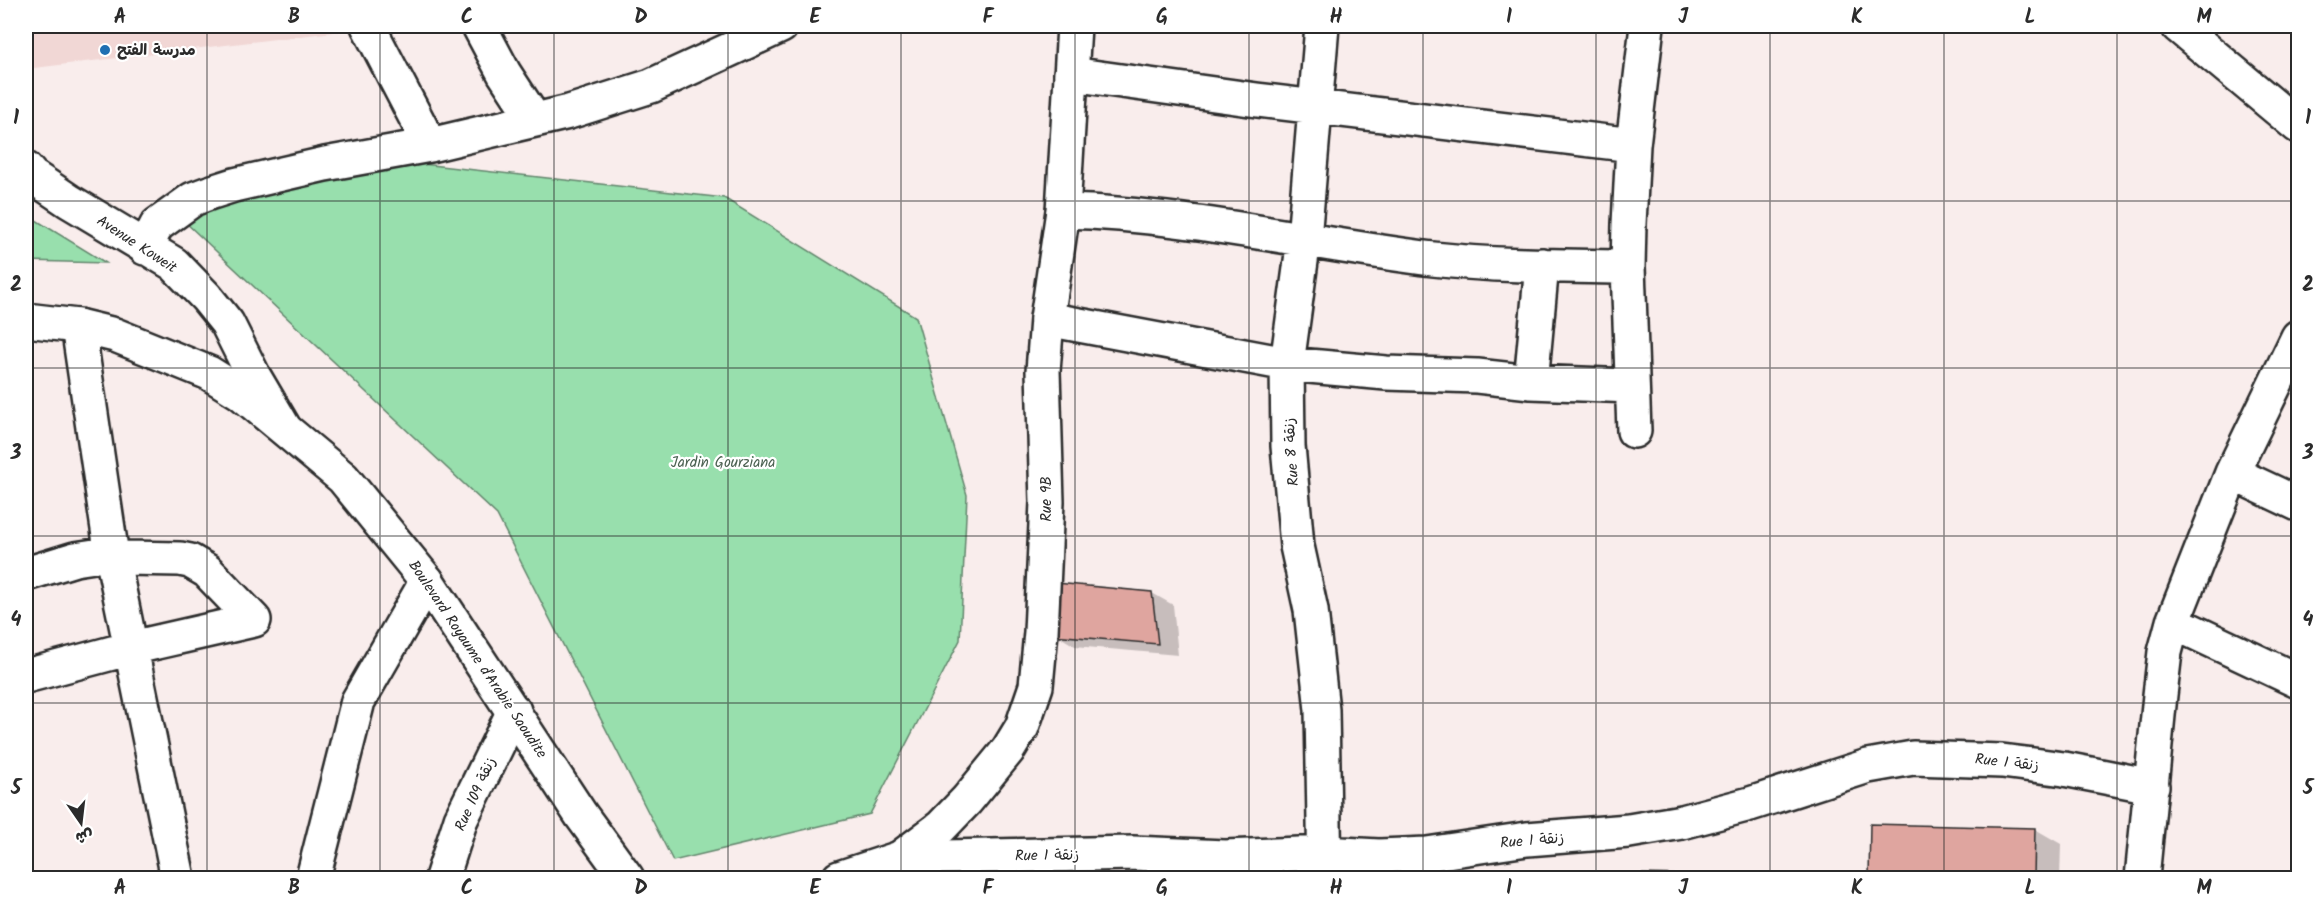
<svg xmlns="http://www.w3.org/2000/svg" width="2324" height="904" viewBox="0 0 2324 904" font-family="Kalam,'Playpen Sans Arabic',sans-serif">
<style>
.built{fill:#f1d7d5}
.green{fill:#98dfad;stroke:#62856c;stroke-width:1.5}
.shadow{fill:#0003}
.building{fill:#dfa59f;stroke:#2b2b2b;stroke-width:1.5}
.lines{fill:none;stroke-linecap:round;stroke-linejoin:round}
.street-casing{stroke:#2b2b2b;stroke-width:38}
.secondary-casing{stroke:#2b2b2b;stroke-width:38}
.street{stroke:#fff;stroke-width:33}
.secondary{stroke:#fff;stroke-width:33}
.grid{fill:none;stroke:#2b2b2b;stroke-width:1.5;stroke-opacity:0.55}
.poi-dot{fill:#1f6fb2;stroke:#fff;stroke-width:2}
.labels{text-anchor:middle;stroke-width:4.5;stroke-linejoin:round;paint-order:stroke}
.poi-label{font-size:15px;font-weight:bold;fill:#2b2b2b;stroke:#fff;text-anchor:start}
.street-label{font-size:15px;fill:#2b2b2b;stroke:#fff}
.park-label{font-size:15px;fill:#4c6152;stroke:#fff}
.neatline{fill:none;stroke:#2b2b2b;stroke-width:2}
.grid-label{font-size:20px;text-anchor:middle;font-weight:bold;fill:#2b2b2b}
</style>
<rect width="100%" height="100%" fill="#f9edec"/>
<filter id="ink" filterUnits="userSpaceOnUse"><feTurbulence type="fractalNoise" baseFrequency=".0167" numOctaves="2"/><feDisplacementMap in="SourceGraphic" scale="12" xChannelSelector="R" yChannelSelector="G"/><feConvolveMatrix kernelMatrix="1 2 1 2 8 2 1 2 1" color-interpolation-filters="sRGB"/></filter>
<g filter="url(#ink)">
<path class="built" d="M26,26h313l3,5 -316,38z"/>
<path class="green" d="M325,153l399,45 192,119 51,178 -7,145 -90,174 -197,47 -176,-346 -313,-294z
M26,214l80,49 -80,-2z"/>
<path class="shadow" d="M1152,593l21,12 5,50 -103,-9 -20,-12z
M1872,826l163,3 26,15 -1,34h-189z
M1640,876l124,2h-124z"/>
<path class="building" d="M1056,583l96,9 6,52 -105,-9z
M1870,824l165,4 -1,50h-165z
M1639,874l196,4h-196z"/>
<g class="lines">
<defs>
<path id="street" d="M368,26l62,119
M479,26l25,47 30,46
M1322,26l-18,213 -17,125 1,82 7,77 2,23 14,64 11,100 3,168
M1071,74l186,26 376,45
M26,169l6,7 37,25 105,63 32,33 21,26 26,52 30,51
M1063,211c124,3 247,33 370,48 64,7 131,7 195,8
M145,248l12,-23 36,-26 16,-6 25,-8 91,-21 105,-19 139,-33 82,-26 130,-60
M1047,319l240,45 99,9 91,3 54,6 101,4
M78,326l34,230 66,322
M1531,382l11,-117
M1634,431l-6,-164 1,-43 4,-79 14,-119
M2232,473l66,31
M26,574l49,-15 26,-4 24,3 55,1 10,2 17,10 47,49
M2173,622l125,59
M26,676l105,-28 123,-28
M900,858l233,-5 92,4 98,-4 56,3 48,-2 100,-15 102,-8 53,-9 68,-18 118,-38 45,-8 89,3 62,8 88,17
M313,878l45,-177 69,-120
M442,878l19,-59 53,-108
M2142,878l18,-183 5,-43 8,-30 59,-149 66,-136"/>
<path id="secondary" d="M2178,26l120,100
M26,320l52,6 37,9 94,38 32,20 102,85 84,103 154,234 46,63
M839,878l61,-20 41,-31 26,-27 41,-50 14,-23 14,-41 5,-54 6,-130 -4,-131 4,-52 16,-108 11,-185"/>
</defs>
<use href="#street" class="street-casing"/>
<use href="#secondary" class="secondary-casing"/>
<use href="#street" class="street"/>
<use href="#secondary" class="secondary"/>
</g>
</g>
<path class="grid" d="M207,26v852M380,26v852M554,26v852M728,26v852M901,26v852M1075,26v852M1249,26v852M1423,26v852M1596,26v852M1770,26v852M1944,26v852M2117,26v852M26,201h2272M26,368h2272M26,536h2272M26,703h2272"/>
<circle class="poi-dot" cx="105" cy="50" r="6"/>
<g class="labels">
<g class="poi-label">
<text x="117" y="55">مدرسة الفتح</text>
</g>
<g class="street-label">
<text transform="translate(137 244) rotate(33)" y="5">Avenue Koweit</text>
<text transform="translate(1291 452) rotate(-94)" y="5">Rue 8 زنقة</text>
<text transform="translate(1046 499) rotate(-90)" y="5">Rue 9B</text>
<text transform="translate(478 659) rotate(56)" y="5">Boulevard Royaume d'Arabie Saoudite</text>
<text transform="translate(2007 762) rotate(6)" y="5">Rue 1 زنقة</text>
<text transform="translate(475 794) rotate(-66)" y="5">Rue 109 زنقة</text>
<text transform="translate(1532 840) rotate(-5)" y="5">Rue 1 زنقة</text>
<text transform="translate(1047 855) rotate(-1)" y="5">Rue 1 زنقة</text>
</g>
<g class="park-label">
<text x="723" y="467">Jardin Gourziana</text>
</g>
</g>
<rect width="2324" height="904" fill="none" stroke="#fff" stroke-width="66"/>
<g transform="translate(81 823) rotate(166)" stroke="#ffffff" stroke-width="4.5" paint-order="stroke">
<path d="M0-4.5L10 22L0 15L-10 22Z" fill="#2b2b2b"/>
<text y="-9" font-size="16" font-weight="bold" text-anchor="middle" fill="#2b2b2b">ش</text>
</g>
<rect x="33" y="33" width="2258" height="838" class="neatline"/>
<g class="grid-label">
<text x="120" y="23">A</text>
<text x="294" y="23">B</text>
<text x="467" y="23">C</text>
<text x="641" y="23">D</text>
<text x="815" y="23">E</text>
<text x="988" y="23">F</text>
<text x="1162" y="23">G</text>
<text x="1336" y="23">H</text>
<text x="1509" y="23">I</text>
<text x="1683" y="23">J</text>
<text x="1857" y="23">K</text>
<text x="2030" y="23">L</text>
<text x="2204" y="23">M</text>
<text x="16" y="124">1</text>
<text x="2308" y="124">1</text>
<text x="16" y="291">2</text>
<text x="2308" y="291">2</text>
<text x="16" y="459">3</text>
<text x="2308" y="459">3</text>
<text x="16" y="626">4</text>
<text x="2308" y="626">4</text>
<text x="16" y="794">5</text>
<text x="2308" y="794">5</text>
<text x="120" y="894">A</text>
<text x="294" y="894">B</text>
<text x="467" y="894">C</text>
<text x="641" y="894">D</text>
<text x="815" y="894">E</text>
<text x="988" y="894">F</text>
<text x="1162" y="894">G</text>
<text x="1336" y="894">H</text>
<text x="1509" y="894">I</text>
<text x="1683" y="894">J</text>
<text x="1857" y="894">K</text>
<text x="2030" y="894">L</text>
<text x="2204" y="894">M</text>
</g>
</svg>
